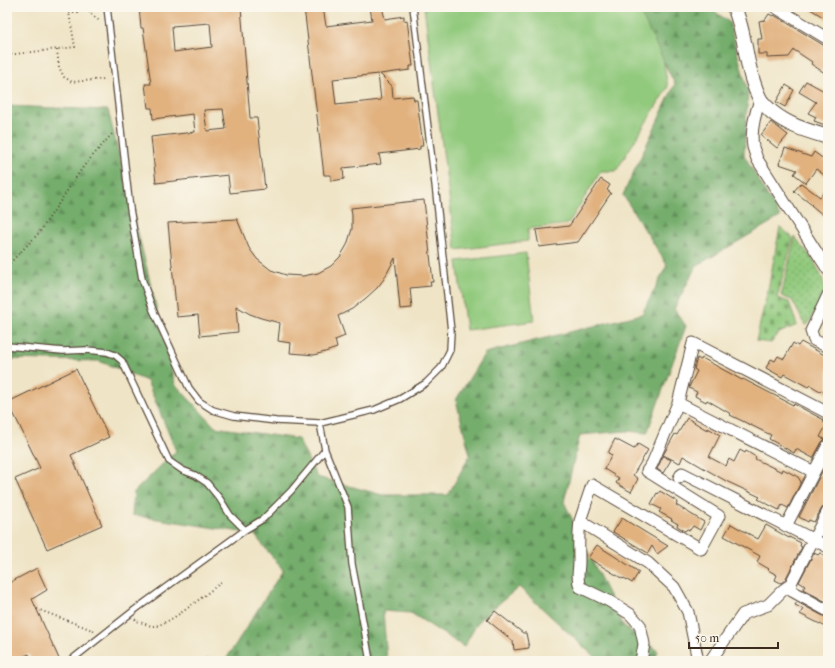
<svg xmlns="http://www.w3.org/2000/svg" width="835" height="668" viewBox="0 0 835 668" font-family="'IM FELL French Canon',serif">
<style>
.forest{fill:url(#forest-firs);stroke:#586c45}
.cemetery{fill:url(#cemetery-stones);stroke:#667a4e}
.park{fill:url(#park-dots);stroke:#667a4e}
.pitch{fill:#91c97d;stroke:#667a4e}
.building{fill:#e1b17e;fill-rule:evenodd}
.lines{fill:none;stroke-linecap:round;stroke-linejoin:round}
.service-casing{stroke:#564637;stroke-width:8}
.minor-casing{stroke:#564637;stroke-width:13}
.tertiary-casing{stroke:#564637;stroke-width:16}
.path{stroke:#564637;stroke-width:2;stroke-dasharray:1 3;stroke-linecap:butt}
.service{stroke:#fff;stroke-width:5.5}
.minor{stroke:#fff;stroke-width:11}
.tertiary{stroke:#fff;stroke-width:14}
</style>
<defs>
<pattern id="forest-firs" width="22" height="20" patternUnits="userSpaceOnUse"><rect width="22" height="20" fill="#74ad6c"/><path d="M5 1l3.5 6h-7zM16 11l3.5 6h-7z" fill="#608d58"/></pattern>
<pattern id="cemetery-stones" width="16" height="16" patternUnits="userSpaceOnUse"><rect width="16" height="16" fill="#91c97d"/><path d="M2 7V4a2 2 0 0 1 4 0v3zM10 15v-3a2 2 0 0 1 4 0v3z" fill="#78a366"/></pattern>
<pattern id="park-dots" width="8" height="8" patternUnits="userSpaceOnUse"><rect width="8" height="8" fill="#91c97d"/><path d="M2 2h.1M6 6h.1" fill="none" stroke="#78a366" stroke-width="1.8" stroke-linecap="round"/></pattern>
</defs>
<rect width="100%" height="100%" fill="#fbf7ec"/>
<filter id="ink" filterUnits="userSpaceOnUse"><feTurbulence type="fractalNoise" baseFrequency=".025" numOctaves="2"/><feDisplacementMap in="SourceGraphic" scale="8" xChannelSelector="R" yChannelSelector="G"/><feConvolveMatrix kernelMatrix="1 2 1 2 8 2 1 2 1" color-interpolation-filters="sRGB"/></filter>
<filter id="wash" filterUnits="userSpaceOnUse"><feTurbulence type="fractalNoise" baseFrequency=".012" numOctaves="4" result="noise"/><feDisplacementMap in="SourceGraphic" scale="16" xChannelSelector="R" yChannelSelector="G"/><feGaussianBlur stdDeviation="0.9" result="paint"/><feColorMatrix in="noise" values="0 0 0 0 0 0 0 0 0 0 0 0 0 0 0 0 0 1.4 0 .05"/><feComposite in="paint" operator="in"/></filter>
<g filter="url(#wash)">
<rect width="100%" height="100%" fill="#efe4c6"/>
<path class="forest" d="M635,7h74l20,15 19,70 -4,63 36,62 -84,49 -22,43 12,17 -39,107 -21,-2 -46,4 -16,67 59,123 35,26 -3,10h-56l-80,-74 -40,33 -15,27 -53,-34 -28,-2 4,50h-162l58,-91 -29,-36 -122,-19 2,-23 42,-41 -29,-70 -48,-20 -92,-2v-253l101,4 67,274 40,43 83,12 19,38 65,18h66l22,-40 -14,-55 29,-47 157,-39 25,-49 -44,-70 52,-111z"/>
<path class="cemetery" d="M780,227l13,11 -16,60 12,4 8,23 -18,8 -8,10 -15,-2 13,-56z"/>
<path class="park" d="M795,237c10,12 31,37 29,54 -1,10 -11,24 -16,33l-3,1 -13,-25 -11,-4z"/>
<path class="pitch" d="M424,7h211l6,7 22,45 5,28 -52,84h-15l-33,53 -40,5v12l-72,9z
M526,253l8,68 -68,9 -9,-69z"/>
<g id="blocks">
<path class="building" d="M139,7h102l9,111h7l8,71 -35,4 -2,-18 -72,8 -5,-46 44,-5 -2,-18 -40,5 -1,-11h-4l-3,-24h6l-8,-56h-2zM210,23l2,24 -38,5 -2,-26zM223,109l3,20 -19,2 -3,-21z
M304,7h19l3,19 46,-6 -2,-13h12l3,12 19,-3v5l3,-1 6,46h-3v4l-30,4 12,12 1,12 20,-2 1,4h3l6,46h-3v3l-41,5 2,10 -38,4 1,11 -13,2v-6h-7zM378,74l3,26 -45,5 -3,-26z
M807,7h21v13z
M769,14l4,2 1,-1 54,33v27l-17,-11 1,-2 -18,-12 -5,7 -22,1v-4h-9v-15h4l-3,-18 6,-1z
M806,81l22,12v33l-14,-5 2,-4 -8,-4 8,-11 -17,-10z
M786,85l8,5 -9,17 -9,-5z
M771,122l17,13 -11,13 -16,-13z
M785,148l26,9 3,-5 14,10v16l-12,-9 -10,14 -12,-9 3,-4 -18,-6z
M601,179l9,6 -3,5 4,3 -33,49 -39,5 -3,-17 33,-4z
M801,183l19,14 8,-10v22l-5,6 -12,-10h1l-18,-14z
M424,200l9,82h-3l1,4 -21,2 2,20 -12,1 -1,-11 -4,-40 -11,21 -7,9 -11,10 -14,11 -14,7 7,20 -10,4 2,8 -12,4 -11,3 -11,-1 -13,-1 1,-10 -13,-2 2,-18 -19,-5 -11,-4 -14,-8 2,26 -38,4 -2,-21 -21,2 -9,-94 69,-4 12,29 8,11 14,11 15,5 17,1 15,-3 13,-7 9,-9 7,-12 5,-16v-14l-1,-7z
M801,342l27,15v37l-7,-4 -1,1 -10,-6 -2,2 -24,-13 -2,3 -16,-9 5,-9 4,2 3,-5 6,3 9,-16 5,3z
M697,358l4,2 1,-2 40,22 1,-1 50,26 1,-1 30,16 -1,2 4,2 -7,13 5,2 -3,3 -9,16 -17,-9 -2,4 -25,-14 2,-4 -41,-20 1,-1 -24,-14 -1,2 -11,-6 2,-4 -8,-4 1,-3 7,-14 -3,-2z
M76,369l33,68 -38,18 31,70 -55,24 -32,-70 25,-11 -32,-66z
M687,418l20,12 1,-2 12,7 -11,22 17,9 3,-7 5,3 6,-12 5,3 1,-2 10,6 -1,2 27,13 1,-3 15,8 3,5 -13,26 -6,-3 -3,5 -21,-11 2,-2 -34,-16 -43,-25 -3,7 -17,-8 12,-21 2,1z
M615,439l19,10 4,-5 10,6 -15,25 5,4 -7,13 -15,-9 3,-5 -15,-9 8,-14 -4,-2z
M663,456l8,4 -8,13 -6,-4z
M828,460v40l-2,5 -4,3 -8,14 -5,-2 -1,2 -9,-5z
M660,491l18,11 -2,3 28,17 -4,8 -7,-4 -3,4 -3,-1 -2,2 -8,-5 1,-2 -7,-4 1,-1 -13,-7 2,-3 -10,-5 6,-11 1,1z
M622,518l26,16 20,12 -11,8 -5,-8 -4,7 -35,-21z
M731,524l27,15 8,-14 23,13v-1l12,6 -1,3 2,1 -17,33 -4,3 -6,-3 2,-5 -9,-5 1,-1 -12,-7 3,-6 -36,-20z
M597,545l42,27 -7,11 -8,-5 -1,1 -35,-21z
M814,553l4,2 2,-2 8,4v46l-25,-14 2,-3 -6,-4z
M37,568l10,22 -15,9 28,62h-28l-3,-7 -16,7h-6v-77z
M797,602l28,15 3,1v10l-28,-14 3,-5 -8,-4z
M495,611l28,22h3l3,15 -15,2 -1,-9 -26,-21z"/>
</g>
</g>
<g filter="url(#ink)">
<use href="#blocks" fill-opacity="0" stroke="#564637" stroke-width="1"/>
<g class="lines">
<defs>
<path id="service" d="M107,7l23,202 12,70 11,31 36,78 10,13 14,9 21,6 42,5 44,2 54,-13 26,-11 26,-16 15,-15 9,-18 1,-19 -16,-147 -22,-177
M7,346l56,5 24,-1 20,2 8,3 7,6 47,100 13,9 13,5 12,8 13,16 10,16 15,15
M320,423l5,27 23,57 4,57 9,47 9,50
M70,661l66,-52 109,-79 18,-11 28,-28 34,-41"/>
<path id="minor" d="M775,7l53,32
M760,100c-5,14 -10,31 -7,47 1,4 3,8 4,12l71,111
M828,295l-17,36 3,9 14,7
M678,403l136,69
M679,478l3,-5 146,74
M828,511l-38,74 2,6 36,20
M580,521c-2,14 -1,27 -1,41 0,10 -3,15 1,25l29,14 21,13 10,11 4,19 -3,17
M786,526l42,-81
M698,661l-10,-49 -14,-25 -26,-24 -68,-42 12,-36 109,64 18,-33 -72,-45 5,-7 26,-61 15,-60 135,70
M710,661l33,-47 25,-9 15,-15 7,-5"/>
<path id="tertiary" d="M734,7c7,16 10,34 13,51 3,14 6,28 13,41 3,5 8,9 12,13 17,14 36,19 56,25"/>
</defs>
<use href="#service" class="service-casing"/>
<use href="#minor" class="minor-casing"/>
<use href="#tertiary" class="tertiary-casing"/>
<path class="path" d="M88,7c1,6 7,11 12,14
M69,13l20,-3
M57,50l2,17 5,10 8,5 34,-3
M7,55l68,-8 -7,-40
M7,266l32,-33 44,-66 29,-33
M37,609l58,22
M135,619l1,2c5,1 11,4 16,5 16,1 54,-33 69,-43
M205,661l2,-6"/>
<use href="#service" class="service"/>
<use href="#minor" class="minor"/>
<use href="#tertiary" class="tertiary"/>
</g>
</g>
<rect width="835" height="668" fill="none" stroke="#fbf7ec" stroke-width="24"/>
<path d="M689 642v6h89v-6" fill="none" stroke="#3b2a1e" stroke-width="2"/>
<text x="695" y="642" font-size="12" fill="#3b2a1e" stroke="#fbf7ec" stroke-width="3" paint-order="stroke">50 m</text>
</svg>
